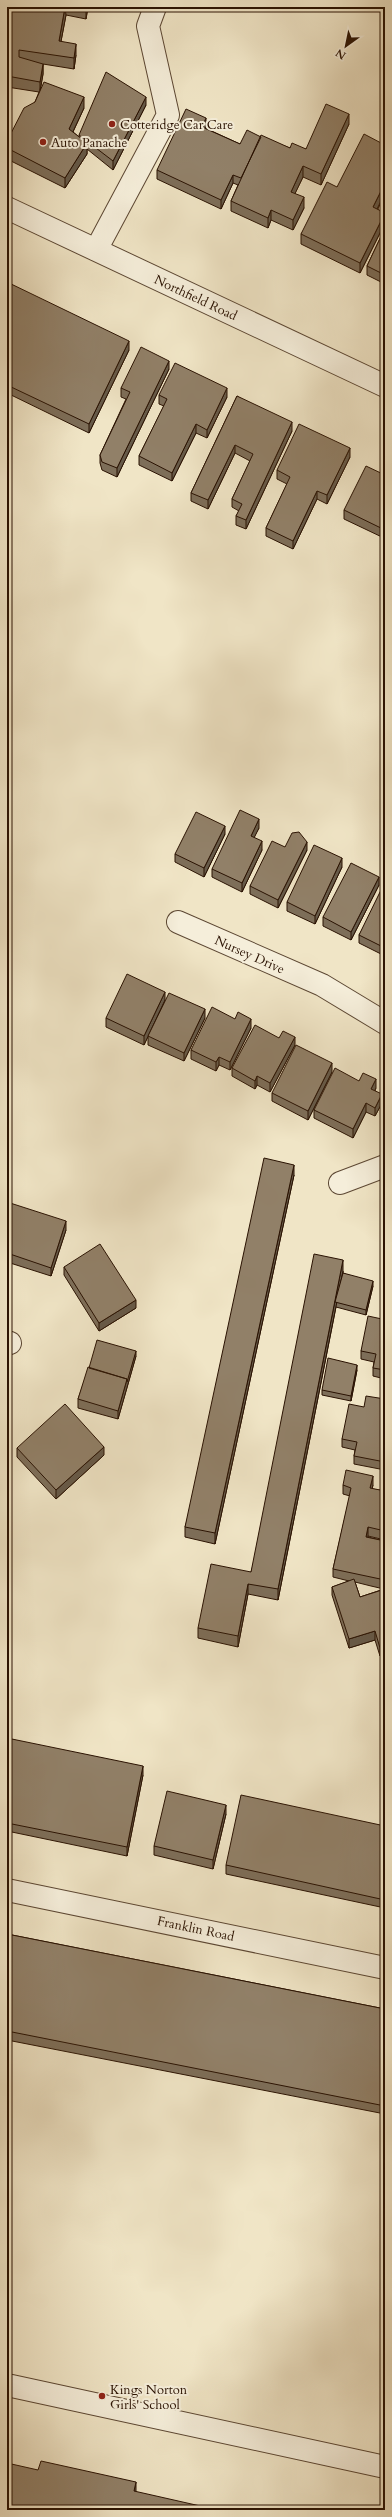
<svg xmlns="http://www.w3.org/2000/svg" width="392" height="2517" viewBox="0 0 392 2517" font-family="Cardo,serif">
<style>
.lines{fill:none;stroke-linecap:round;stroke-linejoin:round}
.minor-casing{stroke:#5c4733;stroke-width:24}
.minor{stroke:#f5eeda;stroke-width:22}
.wall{fill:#7d6e59;stroke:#2a1202;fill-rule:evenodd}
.shaded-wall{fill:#665a49;stroke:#2a1202}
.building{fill:#918068;stroke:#2a1202}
.poi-dot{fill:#8f2418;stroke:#f5eeda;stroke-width:1.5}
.labels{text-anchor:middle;stroke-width:4;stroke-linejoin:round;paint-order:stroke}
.poi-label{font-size:13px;fill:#2a1202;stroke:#f5eeda;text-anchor:start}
.street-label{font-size:13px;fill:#2a1202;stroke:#f5eeda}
</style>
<rect width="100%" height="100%" fill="#f0e5c6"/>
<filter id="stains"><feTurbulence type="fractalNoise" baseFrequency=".005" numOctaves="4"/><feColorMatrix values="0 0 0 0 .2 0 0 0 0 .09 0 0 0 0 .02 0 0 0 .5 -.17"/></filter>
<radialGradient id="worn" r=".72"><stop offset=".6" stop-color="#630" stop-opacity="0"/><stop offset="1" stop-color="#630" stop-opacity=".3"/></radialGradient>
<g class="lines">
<defs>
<path id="minor" d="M7,208l378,178
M96,250l72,-135 -20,-89 7,-19
M178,922l144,63 63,38
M340,1183l45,-17
M7,1342l3,1
M7,1890l378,78
M7,2385l378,82"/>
</defs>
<use href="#minor" class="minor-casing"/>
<use href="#minor" class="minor"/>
</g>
<path class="wall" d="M7,7h81l-2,12 -20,-4 -5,26 15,14 -2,14 -31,-5v10l-3,16 44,18 -11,24 6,5v-2l67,-30 -33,65 -26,-21v5l-22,34 -58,-29v-18l28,-39 4,-10 -32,-5z
M349,124l-28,61 -18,-8 -8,16 9,15 -11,22 -22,-10 -3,8 -37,-17v-10l7,-16 -5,-2 -12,26 -64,-30v-9l49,-43 -1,1 35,16 21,-7 29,11 16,1z
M385,141v52l-7,16 7,14 -25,50 -59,-29v-10l36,-47 46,-43z
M385,228v56l-18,-9v-9z
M7,282l122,68 -40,83 -82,-40z
M169,369l-52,108 -15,-7 -2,-7v-8l26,-56 -5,-2v-9z
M159,395l68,2 -20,41 -11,-5 -24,48 -33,-16v-9l25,-50 -5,-2z
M237,396l55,35 -46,98 -10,-4v-9l3,-5 -7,-4v-8l18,-38 -15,-8 -27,56 -17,-8v-8z
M350,457l-23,47 -10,-5 -24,50 -27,-13v-8l21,-44 -10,-5v-9z
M385,475v75l-3,-1v-8l2,-3 -40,-19v-9z
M259,828l-5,9 8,13 -20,42 -30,-15v-8z
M225,834l-21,43 -29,-15v-8z
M285,847l22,3 -29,58 -28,-14v-8z
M342,867l-27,57 -28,-13v-9z
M379,885l-28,55 -28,-14v-9z
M385,892v64l-26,-13v-8z
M165,1000l-21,45 -38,-18v-9z
M205,1018l-21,43 -36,-16v-9z
M251,1028l-21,42 -11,-5 -3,6 -25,-12v-9z
M279,1038l16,7 -25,47 -13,-7 -2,4 -23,-13v-8z
M332,1072l-24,48 -36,-19v-8z
M359,1081l17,7 -1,2 7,13 -7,13 -9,-4 -13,26 -39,-20v-8z
M294,1175l-79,369 -30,-7v-10z
M7,1202l59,28 -15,46 -44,-14z
M64,1267l72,41 -37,23 -35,-56z
M343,1271v2l30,13 -7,29 -30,-8 -58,293 -30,-6 -10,53 -40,-9v-10l53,-56z
M385,1308v71l-12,-3v-8l1,-6 -13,-3v-8l21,-32z
M136,1356l-18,63 -40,-11v-9l11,-31z
M357,1370l-6,31 -29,-6v-5z
M385,1399v71l-31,-6v-8l1,-6 -13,-3v-8l22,-32z
M17,1448l87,7 -48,44 -39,-42z
M343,1485h30l-1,4 13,2v49l-17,-4v1l17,4v114l-5,1 -5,-16 -26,8 -17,-53v-8l17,-6 -16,-4v-8l17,-73 -7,-2zM355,1582l16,4 13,3 -24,8z
M7,1738l136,37 -16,81 -120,-25z
M226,1814l-13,55 -59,-14v-9z
M385,1826v82l-159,-34v-9z
M7,1934l378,75v105l-378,-74z"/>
<path class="shaded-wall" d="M65,7l1,8 -7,37v-11z
M86,7h2l-2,12z
M76,44v11l-2,14v-11z
M43,64v10l-3,18v-10z
M84,97v11l-15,32v-11z
M146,97v8l-33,65v-9z
M349,114v10l-28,61v-11z
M206,118v9l-4,8v-8z
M87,143v11l-22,34v-10z
M303,166v11l-12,25v-10z
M233,175v8l-12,26v-9z
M385,183v10l-12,24v-10z
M304,197v11l-11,22v-10z
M271,210v10l-3,8v-10z
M385,213v10l-25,50v-10z
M129,341v9l-40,83v-9z
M169,361v8l-52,108v-9z
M227,388v9l-20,41v-8z
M292,422v9l-46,98v-9z
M196,424v9l-24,48v-8z
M235,445v8l-27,56v-9z
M350,448v9l-23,47v-9z
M317,491v8l-24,50v-8z
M259,819v9l-8,16v-8z
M225,826v8l-21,43v-9z
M262,841v9l-20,42v-9z
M307,842v8l-29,58v-8z
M342,858v9l-27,57v-8z
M379,877v8l-28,55v-8z
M165,992v8l-21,45v-9z
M205,1009v9l-21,43v-8z
M251,1019v9l-21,42v-8z
M295,1037v8l-25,47v-9z
M219,1057v8l-3,6v-9z
M332,1063v9l-24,48v-9z
M257,1076v9l-2,4v-8z
M376,1079v9l-5,9v-8z
M382,1094v9l-7,13v-8z
M366,1103v9l-13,26v-9z
M294,1165v10l-79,369v-11z
M66,1221v9l-15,46v-8z
M343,1260v11l-65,329v-11z
M373,1281v5l-7,29v-5z
M136,1300v8l-37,23v-8z
M136,1351v5l-18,63v-8l9,-32z
M357,1365v5l-6,31v-5z
M10,1444v9l-3,9v-9z
M104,1447v8l-48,44v-9z
M373,1476v9l-3,12v-9z
M368,1527v9l-2,9v-8z
M248,1584v10l-10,53v-11z
M375,1631v9l-26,8v-9z
M385,1646v9l-5,1v-8z
M143,1766v9l-16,81v-9z
M226,1805v9l-13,55v-9z
M136,2482v11l-2,-2z"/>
<path class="building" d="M7,7h58l-6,34 17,3 -2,14 -55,-8v7l24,7 -3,18 -33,-6z
M106,72l40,25 -33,64 -34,-26z
M44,82l40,15 -15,32 18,14 -22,35 -58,-30v-7l17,-33 11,-6z
M326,104l23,10 -28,60 -18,-8 -12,26 13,5 -11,23 -22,-10 -3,8 -37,-17 30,-66 29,13 2,-5 14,6z
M186,109l20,9 -4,9 38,17 7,-14 14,7 -20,41 -8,-3 -12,25 -64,-30z
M364,134l19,10 2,-3v42l-12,24 12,6 -25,50 -59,-29 26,-52 10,5z
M385,228v47l-18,-9z
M7,282l122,59 -40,83 -82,-39z
M141,347l28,14 -52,107 -15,-6 -2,-7 30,-63 -9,-4z
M175,363l52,25 -20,42 -11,-6 -24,49 -33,-17 28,-57 -8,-4z
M237,396l55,26 -46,98 -10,-4 6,-12 -10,-5 21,-45 -18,-9 -27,55 -17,-7z
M299,424l51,24 -23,47 -10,-4 -24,50 -27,-13 24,-51 -13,-7z
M366,466l19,9v55l-41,-20z
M385,535v7l-3,-1z
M240,810l19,9 -8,17 11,5 -20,42 -30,-14z
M196,812l29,14 -21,42 -29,-14z
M299,832l8,10 -29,58 -28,-14 22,-45 13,6 7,-14z
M314,845l28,13 -27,58 -28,-14z
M351,863l28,14 -28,55 -28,-15z
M381,890l4,2v56l-26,-13z
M127,974l38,18 -21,44 -38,-18z
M169,993l36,16 -21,44 -36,-17z
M212,1007l23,12 3,-7 13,7 -21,43 -11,-5 -3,5 -25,-12z
M255,1025l24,13 4,-7 12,6 -25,46 -13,-7 -2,5 -23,-13z
M296,1045l36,18 -24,48 -36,-18z
M335,1068l24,13 4,-8 13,6 -5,10 11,5 -7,14 -9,-5 -13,26 -39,-19z
M264,1158l30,7 -79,368 -30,-6z
M7,1202l59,19 -15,47 -44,-15z
M100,1244l36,56 -37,23 -35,-56z
M314,1254l29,6 -65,329 -30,-5 -10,52 -40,-8 13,-64 40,8z
M343,1273l30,8 -7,29 -31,-8z
M385,1308v62l-12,-2 3,-14 -15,-3 7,-35 14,3z
M97,1340l39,11 -9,31v-3l-38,-11z
M328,1358l29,7 -6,31 -29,-6z
M88,1367l39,12 -9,32 -40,-12z
M366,1396l19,3v63l-31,-6 3,-14 -15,-3 7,-35 15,3z
M65,1404l39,43 -48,43 -39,-42z
M7,1444h3l-3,9z
M346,1470l27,6 -3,12 15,3v40l-17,-4 -2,10 19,4v39l-52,-11 18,-81 -8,-3z
M354,1579l6,18 25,-8v57l-5,2 -5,-17 -26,8 -17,-52z
M7,1738l136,28 -16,81 -120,-24z
M167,1791l59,14 -13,55 -59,-14z
M241,1795l144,31v74l-159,-35z
M7,1934l378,75v97l-378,-75z
M41,2461l95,21 -2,9 84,19h-211v-47l31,7z"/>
<g class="poi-dot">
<circle cx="112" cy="124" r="4"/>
<circle cx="43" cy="142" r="4"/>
<circle cx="102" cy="2396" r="4"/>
</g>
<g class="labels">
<g class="poi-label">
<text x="120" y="129">Cotteridge Car Care</text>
<text x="51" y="147">Auto Panache</text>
<text x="110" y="2394">Kings Norton<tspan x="110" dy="15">Girls' School</tspan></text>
</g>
<g class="street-label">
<text transform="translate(196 297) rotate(25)" y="5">Northfield Road</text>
<text transform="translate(250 954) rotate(24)" y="5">Nursey Drive</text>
<text transform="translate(196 1928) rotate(12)" y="5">Franklin Road</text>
</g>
</g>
<rect width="392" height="2517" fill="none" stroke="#f0e5c6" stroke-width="24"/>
<rect x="8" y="8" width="376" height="2501" fill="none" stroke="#2a1202" stroke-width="2"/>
<rect x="12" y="12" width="368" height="2493" fill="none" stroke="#2a1202"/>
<g transform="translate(346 46) rotate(213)" stroke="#f5eeda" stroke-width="3" paint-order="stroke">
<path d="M0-3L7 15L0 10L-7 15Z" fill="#2a1202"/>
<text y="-6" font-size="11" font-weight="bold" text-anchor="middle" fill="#2a1202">N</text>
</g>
<rect width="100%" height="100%" filter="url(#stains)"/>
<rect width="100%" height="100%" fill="url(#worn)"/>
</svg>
